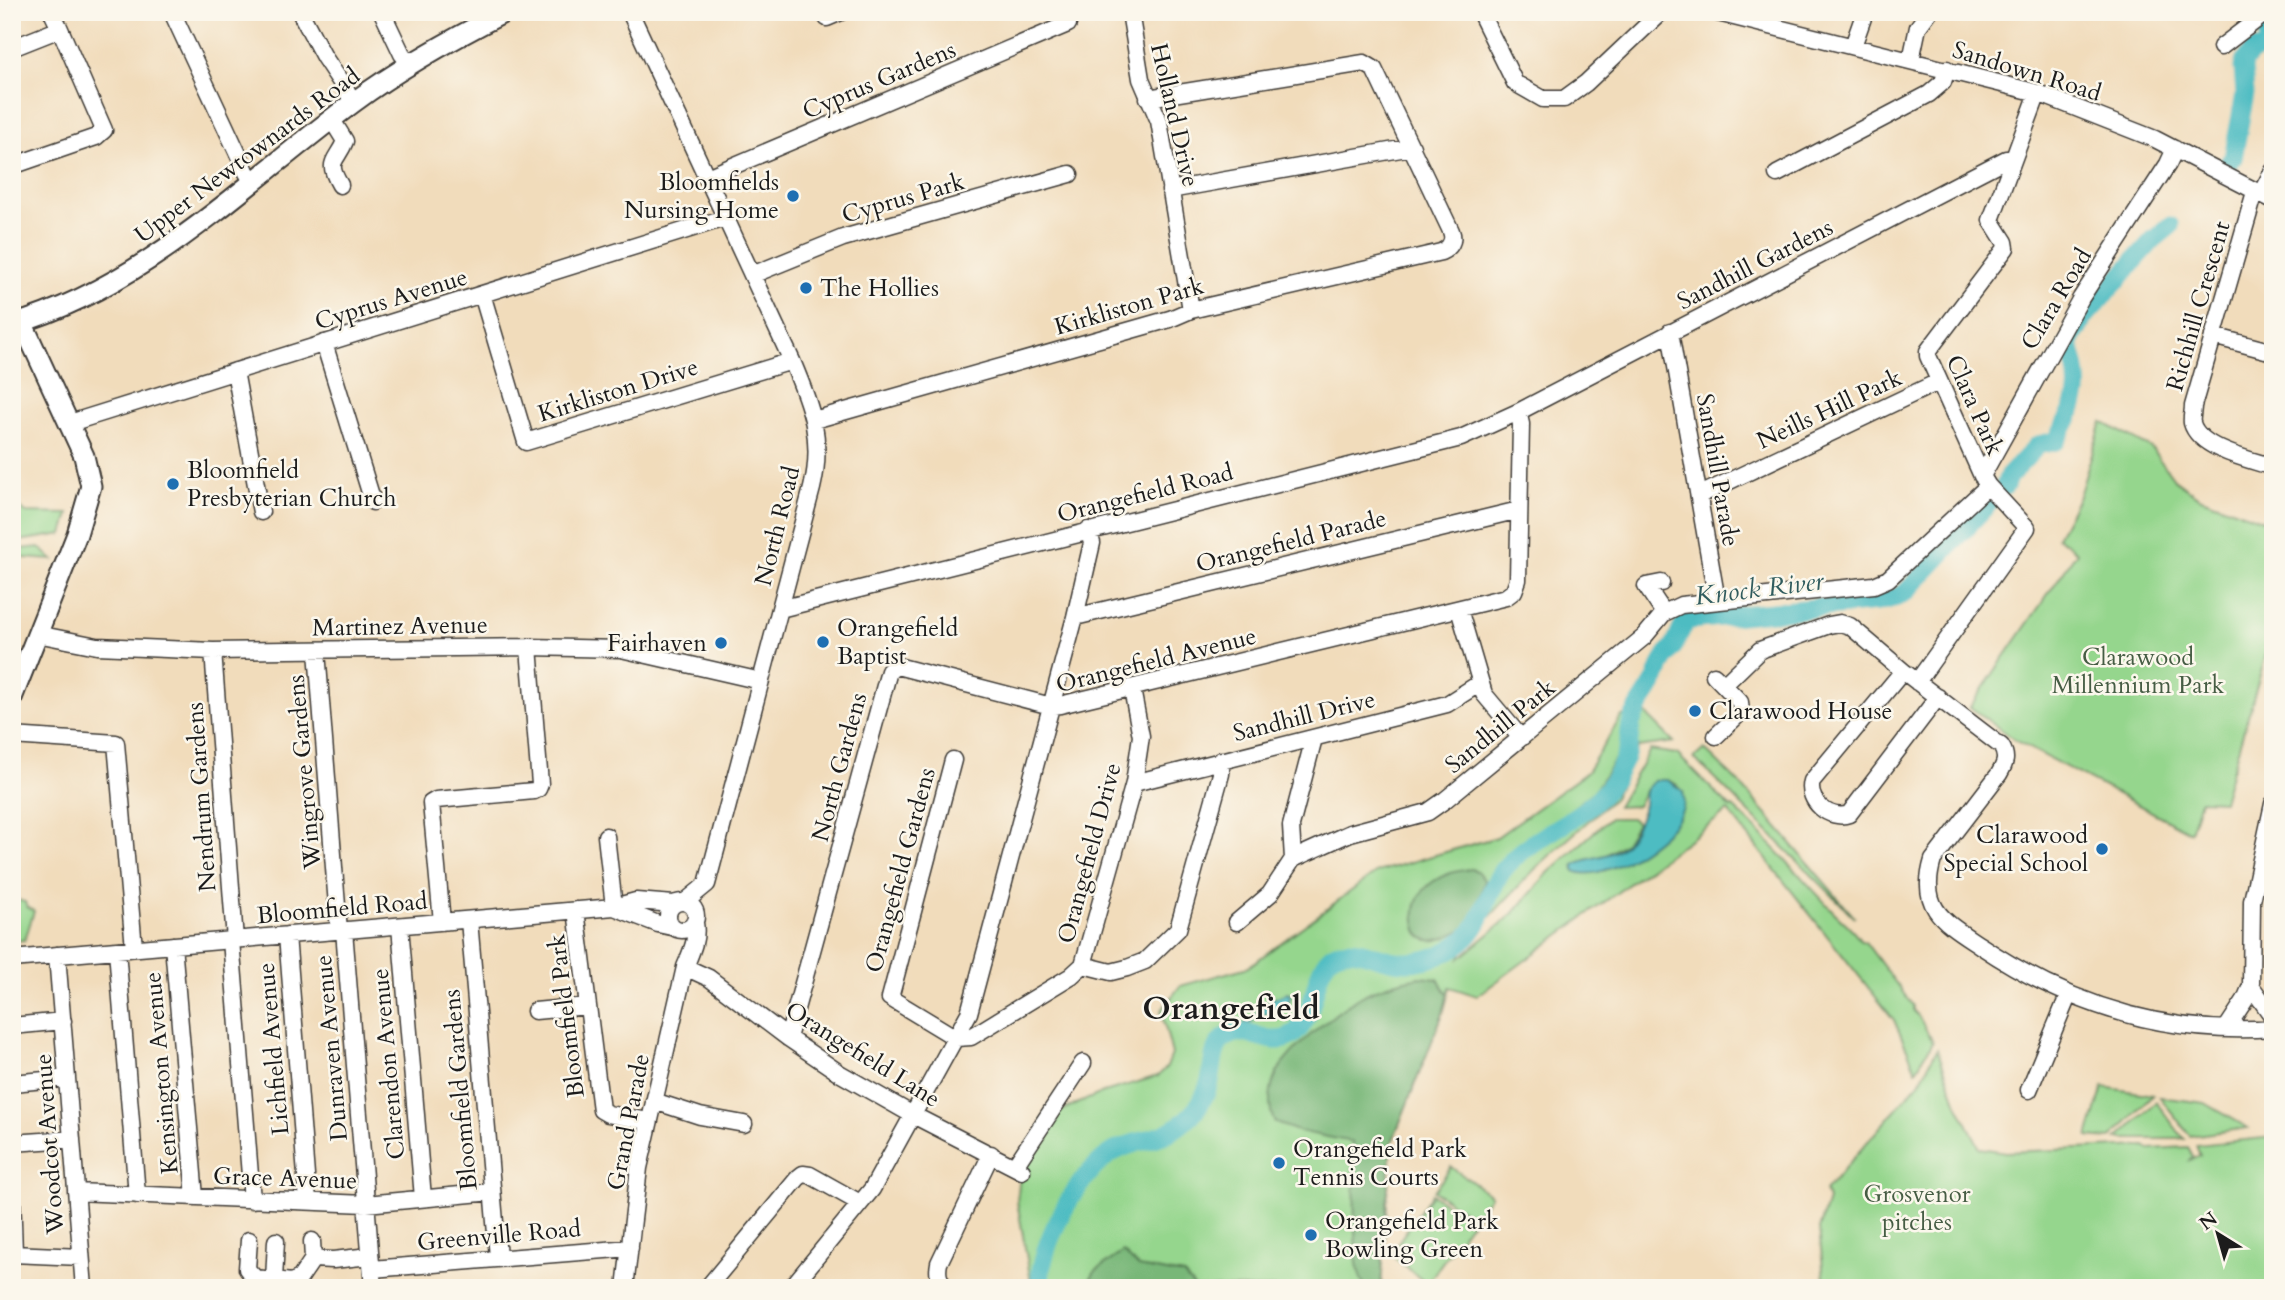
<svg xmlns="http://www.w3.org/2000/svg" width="2285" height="1300" viewBox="0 0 2285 1300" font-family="Cardo,serif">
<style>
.green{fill:#95d68d;stroke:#587954;stroke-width:2}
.forest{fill:#78b778;stroke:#4a6a4a;stroke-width:2}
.water{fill:#4dbcc2;stroke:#346c6f;stroke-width:2}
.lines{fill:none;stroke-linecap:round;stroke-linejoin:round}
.river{stroke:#4dbcc2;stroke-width:19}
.minor-casing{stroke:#3c3934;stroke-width:19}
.major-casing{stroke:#3c3934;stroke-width:23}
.minor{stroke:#fff;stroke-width:16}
.major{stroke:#fff;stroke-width:19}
.poi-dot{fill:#1f6fb2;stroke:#fbf7ec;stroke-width:2.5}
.labels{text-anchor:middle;stroke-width:5;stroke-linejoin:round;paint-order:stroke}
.street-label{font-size:24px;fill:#1c1c1c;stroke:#fbf7ec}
.poi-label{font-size:24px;fill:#1c1c1c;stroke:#fbf7ec;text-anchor:start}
.park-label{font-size:24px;fill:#465d44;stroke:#fbf7ec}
.water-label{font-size:26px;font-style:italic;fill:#305c5e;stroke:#fbf7ec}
.district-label{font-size:32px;font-weight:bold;fill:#1c1c1c;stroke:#fbf7ec}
</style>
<rect width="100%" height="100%" fill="#fbf7ec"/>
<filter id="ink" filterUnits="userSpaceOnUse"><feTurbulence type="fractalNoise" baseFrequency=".0143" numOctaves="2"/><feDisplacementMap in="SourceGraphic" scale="14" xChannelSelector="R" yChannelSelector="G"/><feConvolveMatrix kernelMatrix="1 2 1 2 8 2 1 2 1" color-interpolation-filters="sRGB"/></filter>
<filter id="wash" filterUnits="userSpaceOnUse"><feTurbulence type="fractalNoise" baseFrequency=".00686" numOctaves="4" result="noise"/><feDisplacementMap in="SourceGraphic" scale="28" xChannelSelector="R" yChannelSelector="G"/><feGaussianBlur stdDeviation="1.57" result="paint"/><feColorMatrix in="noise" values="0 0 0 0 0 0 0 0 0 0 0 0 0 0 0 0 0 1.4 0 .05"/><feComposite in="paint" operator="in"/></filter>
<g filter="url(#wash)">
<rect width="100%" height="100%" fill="#f1dcbb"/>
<path class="green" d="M2102,422l49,26 23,31 25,18 74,27v107l-50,170 -23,-1 -10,32 -174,-91 -46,-34 107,-155 -20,-15 22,-41z
M12,501l14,12 43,1 -6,20 -51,8z
M39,547l14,13 -41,-3v-7z
M1640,708l34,34 -36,5 -24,51 -77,69 -56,59c12,-36 31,-63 61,-86 23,-17 57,-32 72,-56 15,-24 20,-49 26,-76z
M1634,709l-11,38 -29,44 -94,76 -20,29 -20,62 53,-44 35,-41 62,-55h21l6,5 -12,20 -24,15 4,12 78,-79 -7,-7 -9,-4 -21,9 -9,17 -20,1 33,-57 27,4 54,54 2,-1c35,32 66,68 98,102 10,11 22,18 30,32l4,1 48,64v4l6,7 14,25 -17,28 -22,-50 -166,-209 -251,185 -27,-9 -7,26 -52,132 -10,143h-349l-15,-87 3,-25 38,-64 46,-20 54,-16 9,-9 5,-13 -11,-43 19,-25 68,-19 129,-95 120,-35 90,-65 34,-55z
M1704,749l38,37 113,132 -161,-160z
M14,899l11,3 2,5 7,4 -9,29 -13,1v-40z
M1937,1049l21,57 22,42 26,4 139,-6 4,3 39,-2 5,9 -3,4 10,-4 -4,-11 77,-8v151h-448l-6,-59 9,-29 -3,-9 96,-111z
M2103,1087l50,8 -43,44 -22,-2z
M2160,1097l45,6 43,25 -58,8z
M2156,1102l28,37h-67z
M1451,1167l40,28 -17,24 -40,-28z
M1432,1194l39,28 -44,62 -37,-30z"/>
<path class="forest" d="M1471,869l6,2 8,10 -15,45c-12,5 -29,17 -42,14 -15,-3 -15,-28 -11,-39 2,-5 9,-14 13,-17 13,-10 25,-13 41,-15z
M1420,977l18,2 10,15 -5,19 -52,132 -10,142 -14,1c-6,-6 -9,-17 -10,-25 -4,-40 -1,-81 -5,-121l-54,-11 -23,-8c-8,-15 -6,-36 3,-52 14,-24 65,-66 90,-78 16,-8 34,-13 52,-16z
M1123,1252l16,15 45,8 11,13h-110l10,-17z"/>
<path class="water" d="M1654,780h13l16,11c1,8 2,14 -2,22 -11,25 -79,72 -107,58v-6c16,-10 37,-6 51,-21 7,-8 15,-24 18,-35 4,-15 -4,-14 11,-29z
M1287,993l4,2c-4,16 -19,15 -32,21 -7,4 -10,11 -19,12l32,-29z"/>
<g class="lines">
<path class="river" d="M2228,164l5,-6 12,-64 -2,-27 2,-7 8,-9 17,-4 -3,-15 6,-3
M2005,486l3,-9 30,-32 18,-4c23,-37 28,-55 13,-97l14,-25 70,-79 17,-14
M1040,1288c-2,-42 37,-114 73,-136 30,-17 50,-7 79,-38 9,-9 14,-21 18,-33 4,-16 1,-38 20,-46 20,-9 41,14 61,1 27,-16 20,-69 43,-82 17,-9 36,1 52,5 26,8 58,-1 79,-20 19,-17 22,-48 38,-69 28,-35 76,-47 104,-81 8,-11 16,-24 20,-37 3,-10 2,-22 5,-31 5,-15 17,-28 24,-42 3,-6 4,-13 8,-19 3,-7 9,-11 12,-18 3,-6 5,-13 9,-19l4,-3 189,-18 19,-5 9,-5 82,-88"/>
</g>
</g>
<g filter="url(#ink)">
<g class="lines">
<defs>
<path id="minor" d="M172,12l74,159 7,12
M300,12l24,45 30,45
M382,12l20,42 8,10
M630,12l162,349c19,45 32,78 20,127l-105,396 -22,18
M824,12l3,6 14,-6
M1130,12l11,67 18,42 32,189
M1480,12l35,71 28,16h21l22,-16 75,-71
M1714,12l324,81 117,46 118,61
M1853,46l12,-34
M2221,47l46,-35
M12,48l48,-19 -8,-17
M1911,60l7,-33 11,-15
M332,120l13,21c-8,21 -20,19 -5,44
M12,166l84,-29 8,-7 -44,-101
M1777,174l152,-80 14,-12 4,-13
M707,177l361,-153
M1170,190l242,-43
M2255,192l-62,214c0,5 -2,13 -1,17 7,26 59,37 81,44
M2260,195l13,-24
M752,275l91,-37 227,-64
M482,294l44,148 266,-81
M1670,332l47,269
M2213,336l60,16
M324,343l49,159
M235,371l26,141
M814,420l356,-101 21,-9 250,-58c9,-4 14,-11 10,-21l-77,-162 -10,-6 -216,35
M70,423l655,-205
M1982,476l99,-178 87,-134 7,-15
M1700,495l238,-113
M1661,583l-15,3 18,27
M780,609l681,-171 57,-26 488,-253h6
M1459,609l25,85 37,44
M1075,617l444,-107
M37,634l60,12 116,5 316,-4 92,2 140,32
M213,651l22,289
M317,651l22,280
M1903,671l-91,110c-6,20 18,40 37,33l89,-117
M1714,675l26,27 1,10 -25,24
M1917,682l110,-154 -39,-42 -6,-10 -54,-120v-5l78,-103 -1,-6 -14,-22 47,-127
M1724,685l36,-35 69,-25 11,-2 10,3 53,45 98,75c7,11 4,18 -2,28l-66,86c-15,49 12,62 48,86 88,59 185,90 292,82
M12,736l104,7 18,205
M953,760l-63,238 66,40 15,-1 100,-61 12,-11 51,-182 7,-47 -9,-47
M1134,783l313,-79 33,-21
M606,836l8,71
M1293,859l-2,-33 23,-88
M668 916a14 14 0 1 1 28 0a14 14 0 1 1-28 0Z
M614,907l44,17 14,3
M576,910l25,200 7,4 40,7
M469,920l29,337
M442,922l-11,-119 5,-3 98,-9 4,-2 2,-5 -11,-137
M1237,922l33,-28 23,-35 57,-26 78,-21 17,-12 199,-163 20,-24 17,-8 193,-20 14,-6 100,-93
M400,926l23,272
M344,930l29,358
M287,935l21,266
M231,940l21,260
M173,945l22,252
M117,950l20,245
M57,955l27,333
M12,959l602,-52 22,-6 38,3
M1083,965l28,7 16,-4 18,-7 33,-32 43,-155v-14
M685,967l24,11 79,60 53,36 72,41 109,56
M2251,986l22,31
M535,1011l52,-5
M12,1026l51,-5
M2226,1029l19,-29 6,-14 1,-85 21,-97
M788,1038l101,-367 8,-5 154,40 9,-1 446,-108 8,-6 4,-11 3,-156 -3,-12
M12,1083l55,-5
M2029,1090l39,-94
M654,1101l46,15 44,8
M12,1143l60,-4
M1015,1166l68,-103
M12,1191l2,63
M76,1192l290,12 126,-12
M249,1240l-2,29 8,9 37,4 8,-4 13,-19 20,1 37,-4
M312,1241l1,18
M12,1254l69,3
M372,1269l258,-21
M274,1280l2,-39
M625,1288l14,-120 46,-201c6,-15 13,-28 10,-44
M707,1288l91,-110 5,-4 7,1 50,28
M791,1288l81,-99 97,-176 106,-396 17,-74 -4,-13
M946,1288c-8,-8 -9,-15 -7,-25l52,-109"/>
<path id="major" d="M12,325c134,-39 233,-142 342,-223 47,-35 98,-63 151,-90
M12,698l65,-164 14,-48 -7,-30 -62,-134"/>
</defs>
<use href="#minor" class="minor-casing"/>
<use href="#major" class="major-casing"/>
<use href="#minor" class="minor"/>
<use href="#major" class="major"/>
</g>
</g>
<g class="poi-dot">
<circle cx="793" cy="196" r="7"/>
<circle cx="806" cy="288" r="7"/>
<circle cx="173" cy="484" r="7"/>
<circle cx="823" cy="642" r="7"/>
<circle cx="721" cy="643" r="7"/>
<circle cx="1695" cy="711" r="7"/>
<circle cx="2102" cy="849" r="7"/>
<circle cx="1279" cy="1163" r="7"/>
<circle cx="1311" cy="1235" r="7"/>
</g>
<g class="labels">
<g class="street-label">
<text transform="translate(2027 71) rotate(17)" y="8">Sandown Road</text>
<text transform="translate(879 80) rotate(-23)" y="8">Cyprus Gardens</text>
<text transform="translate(1175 115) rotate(77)" y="8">Holland Drive</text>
<text transform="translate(247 155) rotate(-37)" y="8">Upper Newtownards Road</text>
<text transform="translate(903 198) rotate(-16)" y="8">Cyprus Park</text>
<text transform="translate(1755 264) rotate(-27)" y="8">Sandhill Gardens</text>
<text transform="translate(391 299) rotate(-17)" y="8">Cyprus Avenue</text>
<text transform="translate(2056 299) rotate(-59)" y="8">Clara Road</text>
<text transform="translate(1129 306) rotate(-16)" y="8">Kirkliston Park</text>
<text transform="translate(2198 306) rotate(-74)" y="8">Richhill Crescent</text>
<text transform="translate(618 390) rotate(-17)" y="8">Kirkliston Drive</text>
<text transform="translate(1975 405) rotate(66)" y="8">Clara Park</text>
<text transform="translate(1829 409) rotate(-25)" y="8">Neills Hill Park</text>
<text transform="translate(1718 470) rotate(80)" y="8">Sandhill Parade</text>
<text transform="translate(1145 493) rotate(-14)" y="8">Orangefield Road</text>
<text transform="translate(777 526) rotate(-76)" y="8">North Road</text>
<text transform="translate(1291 541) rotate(-14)" y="8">Orangefield Parade</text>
<text transform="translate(400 626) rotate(-1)" y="8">Martinez Avenue</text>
<text transform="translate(1156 660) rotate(-14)" y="8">Orangefield Avenue</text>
<text transform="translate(1304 716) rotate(-14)" y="8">Sandhill Drive</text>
<text transform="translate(1500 726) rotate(-39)" y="8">Sandhill Park</text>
<text transform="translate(839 767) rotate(-75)" y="8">North Gardens</text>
<text transform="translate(304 772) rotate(-95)" y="8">Wingrove Gardens</text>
<text transform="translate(201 797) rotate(-94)" y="8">Nendrum Gardens</text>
<text transform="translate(1089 853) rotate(-75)" y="8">Orangefield Drive</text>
<text transform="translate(900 870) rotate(-75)" y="8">Orangefield Gardens</text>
<text transform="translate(342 908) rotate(-5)" y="8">Bloomfield Road</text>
<text transform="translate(566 1016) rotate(-97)" y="8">Bloomfield Park</text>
<text transform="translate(331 1048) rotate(-95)" y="8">Dunraven Avenue</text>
<text transform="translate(273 1049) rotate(-95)" y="8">Lichfield Avenue</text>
<text transform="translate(863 1054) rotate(32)" y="8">Orangefield Lane</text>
<text transform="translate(388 1064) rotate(-95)" y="8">Clarendon Avenue</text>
<text transform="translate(161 1073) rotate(-95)" y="8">Kensington Avenue</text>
<text transform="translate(460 1090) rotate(-95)" y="8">Bloomfield Gardens</text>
<text transform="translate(628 1122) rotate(-79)" y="8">Grand Parade</text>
<text transform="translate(49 1144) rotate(-94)" y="8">Woodcot Avenue</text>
<text transform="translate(285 1178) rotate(2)" y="8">Grace Avenue</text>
<text transform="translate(499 1235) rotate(-5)" y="8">Greenville Road</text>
</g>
<g class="poi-label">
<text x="779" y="190" text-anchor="end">Bloomfields<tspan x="779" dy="28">Nursing Home</tspan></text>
<text x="820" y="296">The Hollies</text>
<text x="187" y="478">Bloomfield<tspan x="187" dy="28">Presbyterian Church</tspan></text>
<text x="837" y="636">Orangefield<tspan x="837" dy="28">Baptist</tspan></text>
<text x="707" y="651" text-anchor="end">Fairhaven</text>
<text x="1709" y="719">Clarawood House</text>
<text x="2088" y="843" text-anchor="end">Clarawood<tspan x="2088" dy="28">Special School</tspan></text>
<text x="1293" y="1157">Orangefield Park<tspan x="1293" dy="28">Tennis Courts</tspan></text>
<text x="1325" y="1229">Orangefield Park<tspan x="1325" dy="28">Bowling Green</tspan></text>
</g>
<g class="park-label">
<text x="2138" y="665">Clarawood<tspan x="2138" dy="28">Millennium Park</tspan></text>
<text x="1917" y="1202">Grosvenor<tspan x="1917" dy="28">pitches</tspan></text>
</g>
<g class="water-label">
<text transform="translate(1759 588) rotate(-7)" y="9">Knock River</text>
</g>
<g class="district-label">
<text x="1231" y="1019">Orangefield</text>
</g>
</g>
<rect width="2285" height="1300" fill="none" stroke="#fbf7ec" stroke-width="42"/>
<g transform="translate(2218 1234) rotate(323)" stroke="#fbf7ec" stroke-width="5" paint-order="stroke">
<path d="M0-5L12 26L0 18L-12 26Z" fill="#1c1c1c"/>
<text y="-10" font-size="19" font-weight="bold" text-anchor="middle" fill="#1c1c1c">N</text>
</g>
</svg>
